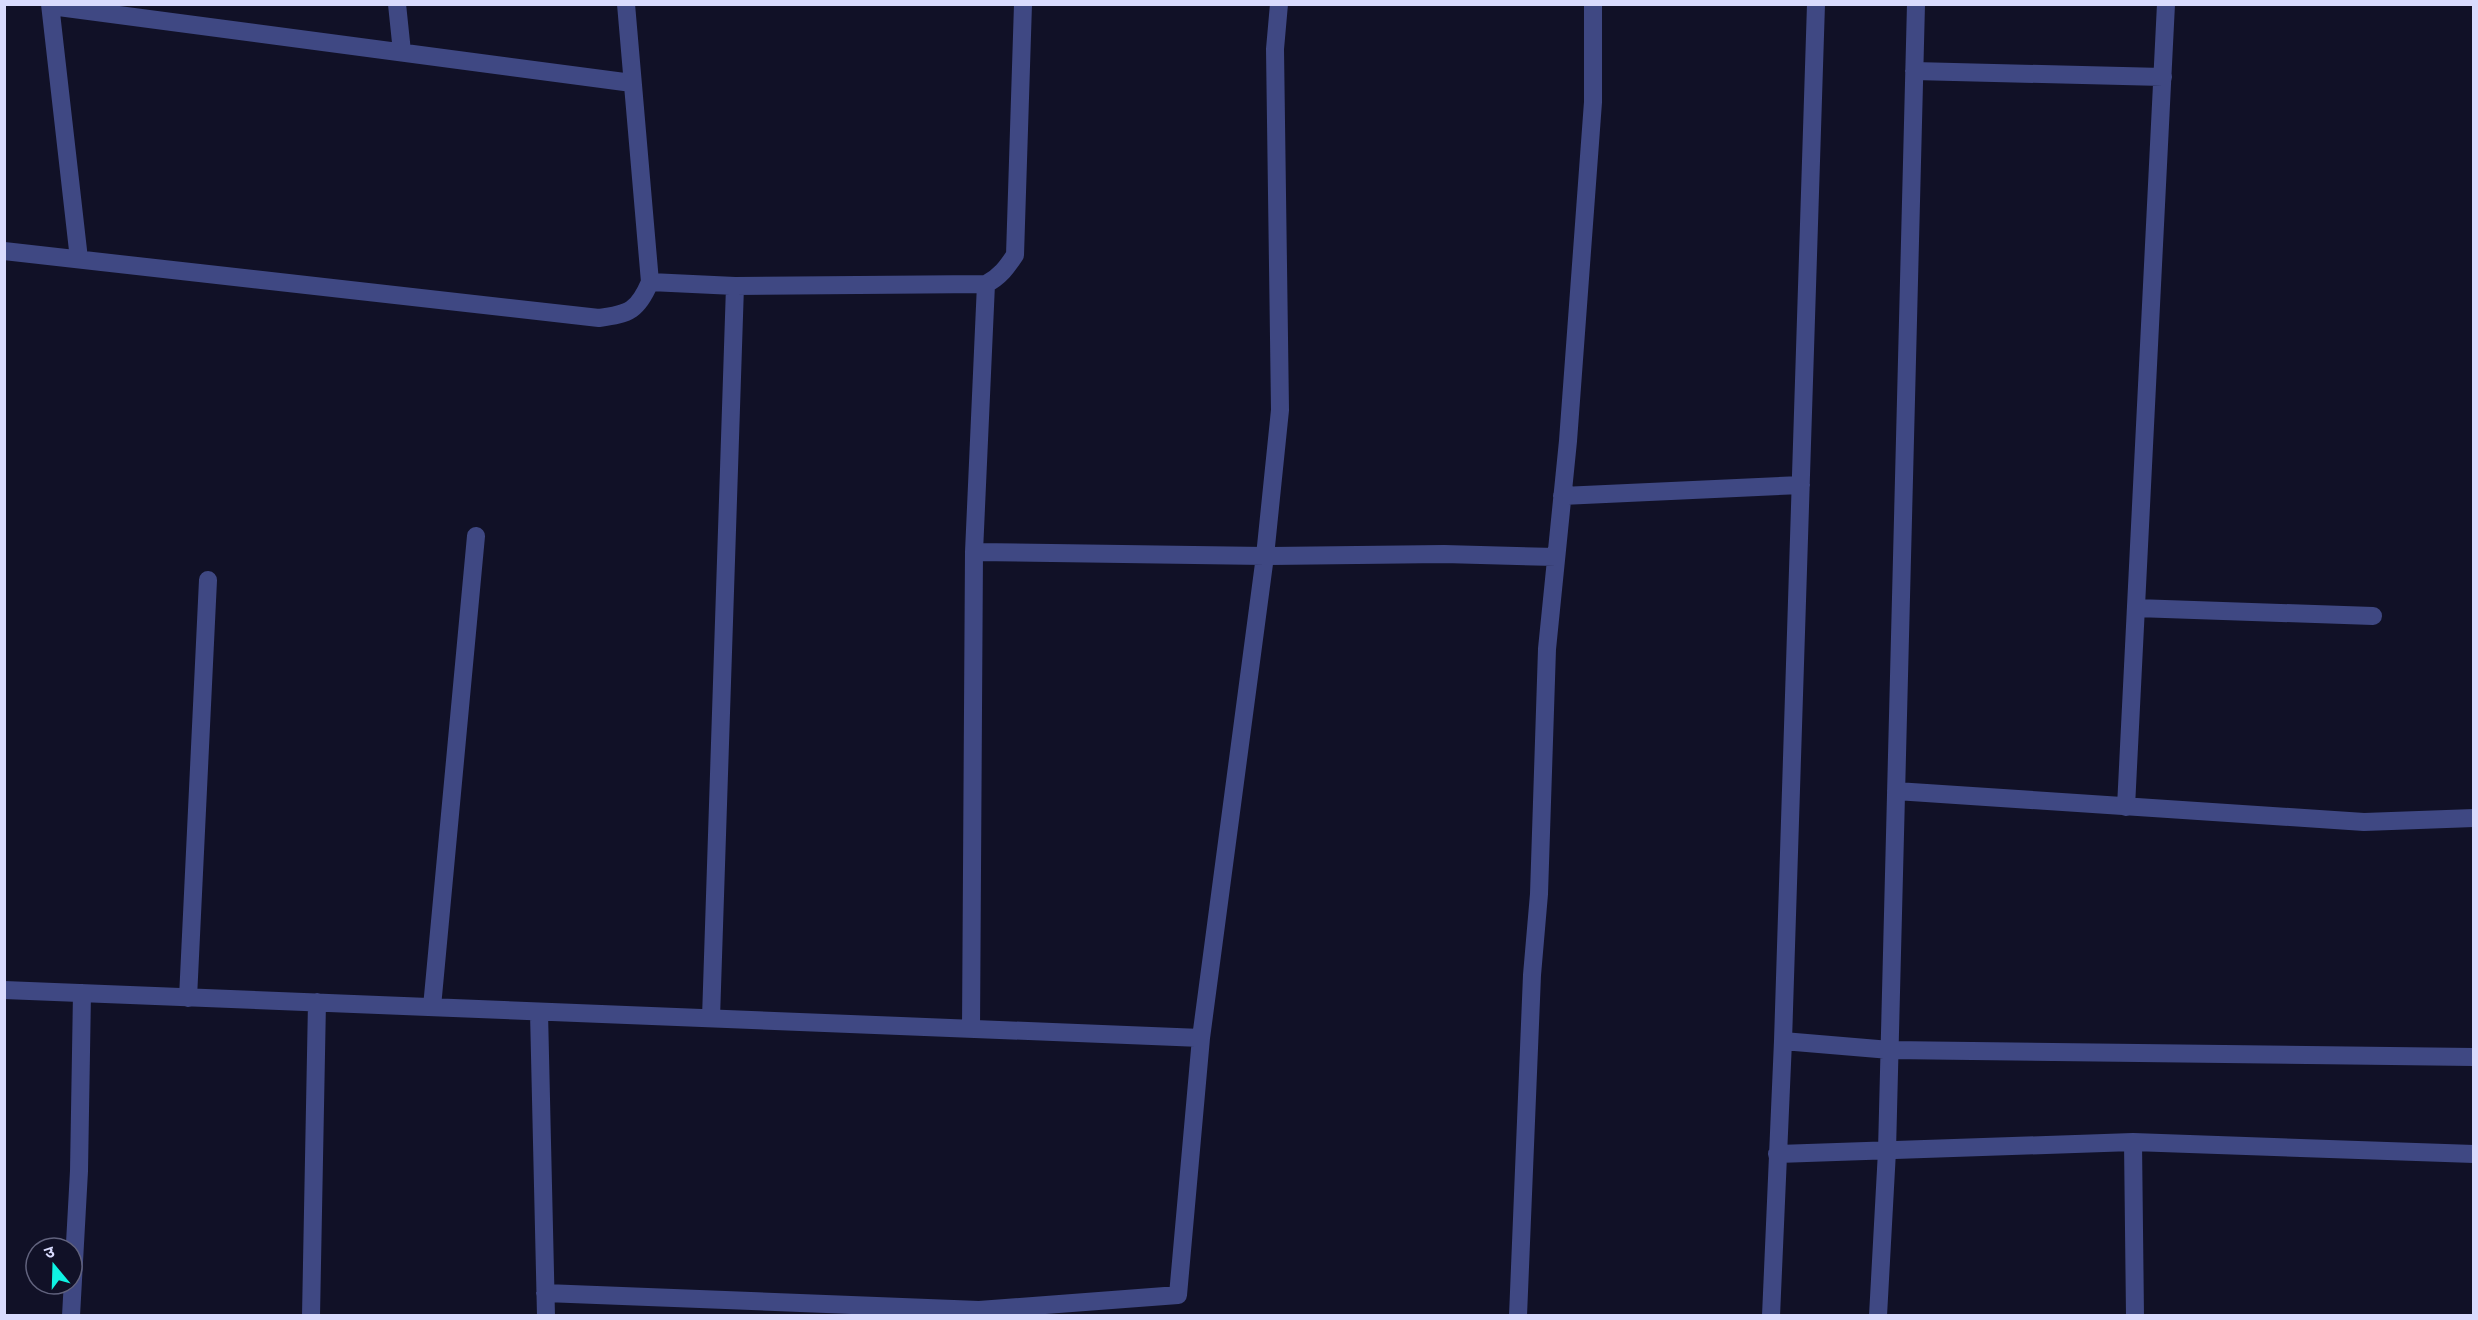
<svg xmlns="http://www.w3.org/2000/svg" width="2478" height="1320" viewBox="0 0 2478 1320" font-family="'PT Sans Narrow','Noto Sans Devanagari',sans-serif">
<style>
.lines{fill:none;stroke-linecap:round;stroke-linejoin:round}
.minor{stroke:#3f4883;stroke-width:18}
</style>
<rect width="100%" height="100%" fill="#111127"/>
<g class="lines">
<path class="minor" d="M50,4l29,255
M397,4l5,48
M51,6l581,77
M1914,71l249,6
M4,251l595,67c31,-4 39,-8 51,-36l-24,-278
M650,282l85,4 251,-2c14,-7 21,-17 29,-29l8,-251
M986,284l-12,268 291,4 179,-2 112,3
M1562,496l239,-11
M2136,608l237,8
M1896,791l468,31 110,-4
M2126,807l40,-803
M4,990l1197,48
M188,998l20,-418
M432,1007l44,-471
M539,1012l7,304
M711,1018l24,-732
M971,1029l3,-477
M1783,1041l107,9 584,7
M2133,1142l2,174
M1777,1154l356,-12 341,12
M545,1293l434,17
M71,1316l8,-145 3,-178
M311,1316l6,-314
M978,1316l1,-6 199,-15 23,-257 64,-482 15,-146 -5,-361 4,-45
M1518,1316l14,-341 7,-81 8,-245 21,-208 25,-339v-98
M1771,1316l12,-275 33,-1037
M1878,1316l9,-165 29,-1147"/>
</g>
<rect width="2478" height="1320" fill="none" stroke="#d9dbfd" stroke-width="12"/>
<g transform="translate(54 1266) rotate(341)"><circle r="28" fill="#111127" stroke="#61627d" stroke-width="1.5"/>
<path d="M0-4.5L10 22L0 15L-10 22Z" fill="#0ff3e3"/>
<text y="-9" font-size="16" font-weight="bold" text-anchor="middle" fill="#d9dbfd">उ</text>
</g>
</svg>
